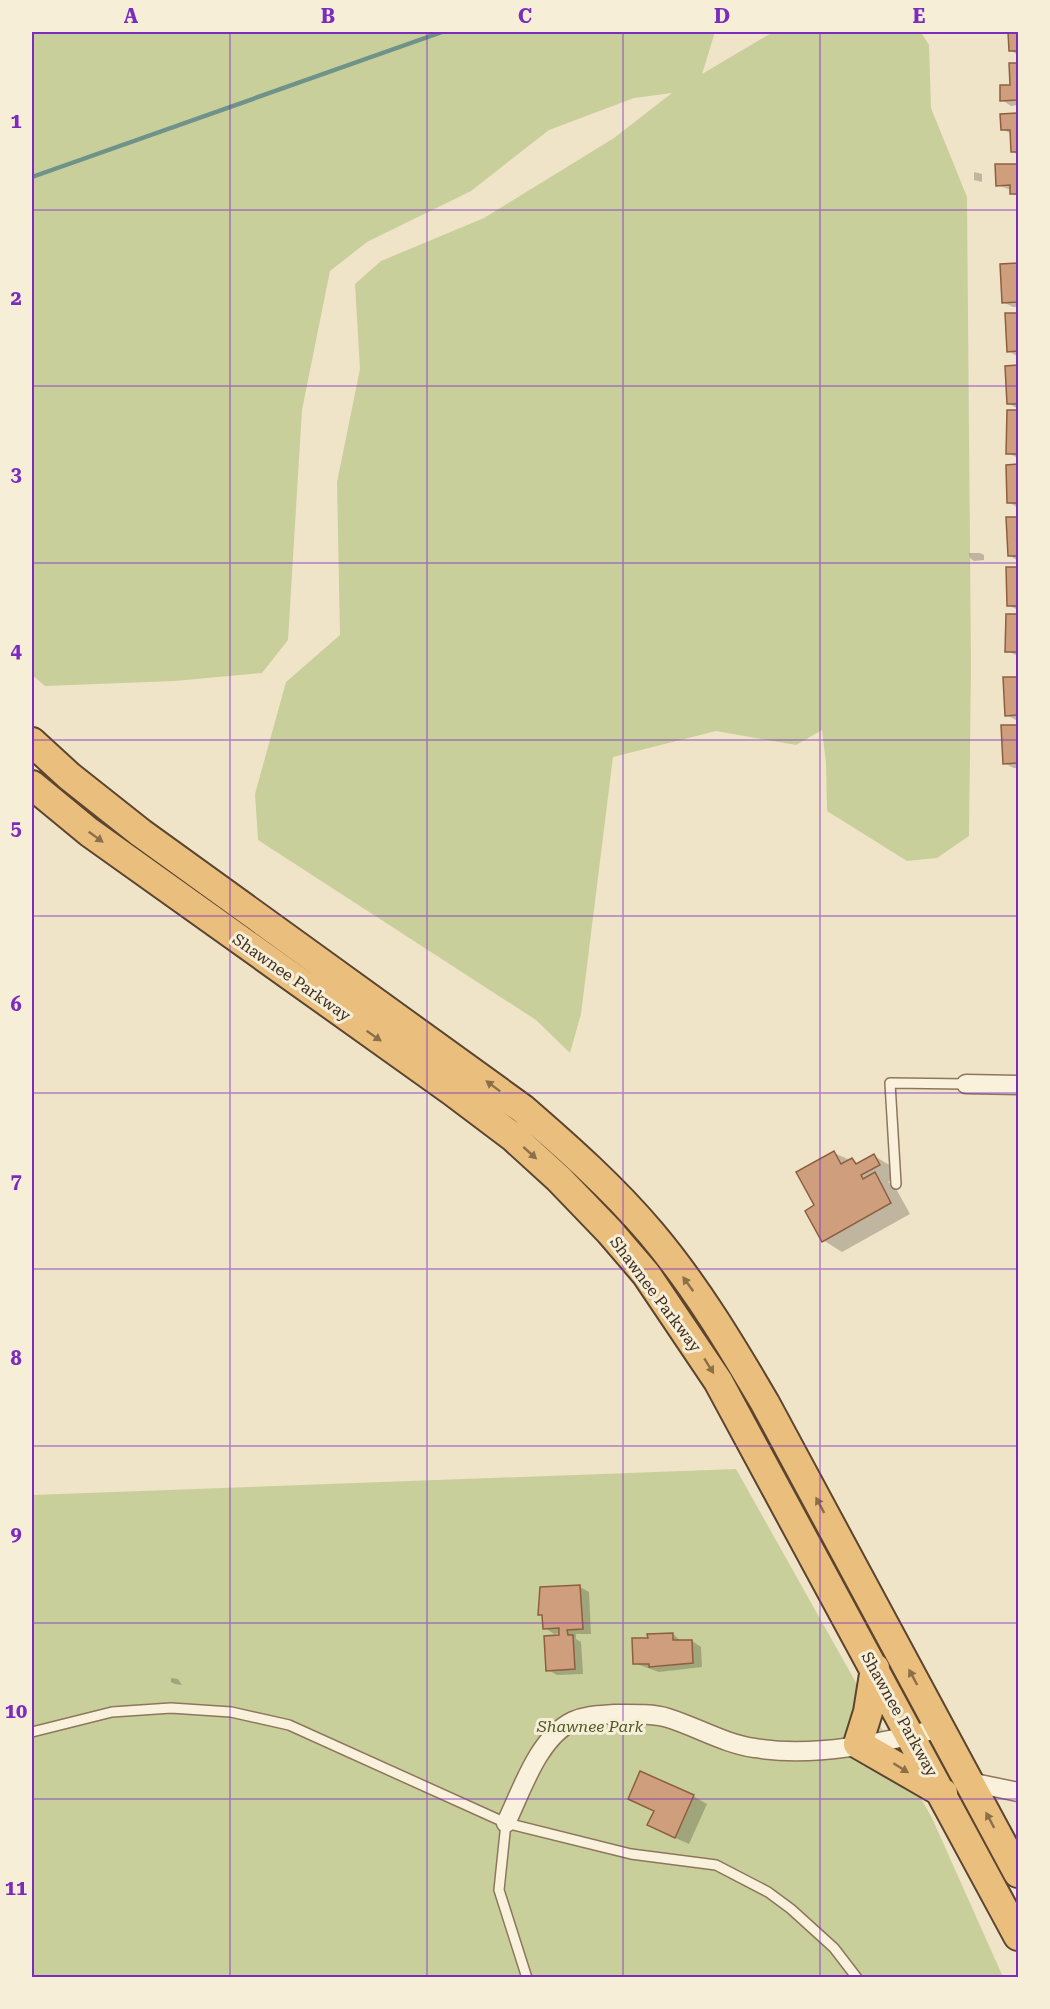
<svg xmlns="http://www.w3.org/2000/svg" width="1050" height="2009" viewBox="0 0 1050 2009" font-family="'Roboto Serif',serif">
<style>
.green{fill:#c9cf9b}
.shadow{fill:#0003}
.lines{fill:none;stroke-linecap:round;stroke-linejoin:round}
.stream{stroke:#6f938a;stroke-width:4.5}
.building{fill:#cf9f7d;stroke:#8d5f41;stroke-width:1.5}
.service-casing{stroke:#8d765c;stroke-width:12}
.minor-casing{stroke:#8d765c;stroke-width:21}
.trunk-casing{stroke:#5b4430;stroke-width:32}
.service{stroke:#faf1dc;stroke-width:9}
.minor{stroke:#faf1dc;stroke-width:18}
.trunk{stroke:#eabe7c;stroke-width:28}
.oneway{fill:#8b6f49}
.grid{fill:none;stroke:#7b2cbf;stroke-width:1.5;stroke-opacity:0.55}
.labels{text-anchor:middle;stroke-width:6;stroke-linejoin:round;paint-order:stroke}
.street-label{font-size:16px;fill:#3d2e20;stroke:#f7eed8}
.park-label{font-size:16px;font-style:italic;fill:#4d5a26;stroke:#f7eed8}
.neatline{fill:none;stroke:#7b2cbf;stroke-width:2}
.grid-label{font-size:20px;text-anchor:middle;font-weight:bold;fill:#7b2cbf}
</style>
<rect width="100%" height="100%" fill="#f0e4c8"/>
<path class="green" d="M32,32h683l-13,42 71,-42h148l8,13 2,63 36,89 4,467 -2,172 -32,22 -30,3 -80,-50 -1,-48 -4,-33 -26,15 -80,-14 -103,26 -32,257 -11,39 -34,-33 -278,-180 -3,-46 31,-112 54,-47 -3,-153 23,-113 -5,-85 26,-23 103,-43 130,-80 58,-45 -38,5 -85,32 -78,61 -104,51 -37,29 -28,139 -14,230 -26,33 -87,8 -130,5 -13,-11z
M736,1469l196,349 71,159 -971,1v-483z"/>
<path class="shadow" d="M1010,32h8v23l-8,-5z
M1011,64h7v41l-7,1 -9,-6 10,-14z
M1002,115h16v40l-6,-4v-17l-10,-5z
M1018,165v32l-7,-7 -14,-5v-19z
M974,172l8,2v8l-8,-2z
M1002,265h16v42h-5l-10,-5z
M1018,314v42h-1l-9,-5 -1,-36z
M1007,367h11v42l-10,-6z
M1008,412h10v46l-10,-5z
M1008,466h10v42l-9,-6z
M1018,518v43l-9,-6 -1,-36z
M969,553h11l4,2v5l-10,1 -4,-3z
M1008,569h10v41l-10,-5z
M1008,615l10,1v40l-11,-5z
M1018,678v42h-2l-10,-5 -1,-36z
M1018,726v42h-4l-10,-5 -1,-36z
M834,1153l25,11 15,-8 19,11 5,9 -10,6 6,3 16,29 -68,38 -19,-12z
M580,1587l9,5 2,42h-15v5l5,3 2,32 -26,1 -9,-5 13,-37 -7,1 -9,-6 -1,-12 -4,-2z
M673,1634l9,8 10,-1 9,6 1,20 -43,5 -25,-9 15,-24z
M171,1678l7,1 4,6 -7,-1 -4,-2z
M693,1796l14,8 -18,40 -25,-11 -9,-22 -25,-13z"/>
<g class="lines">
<path class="stream" d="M32,177l410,-145"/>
</g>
<path class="building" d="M1008,32h10v19h-9z
M1009,63h9v37l-18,1v-16h10z
M1018,113v39h-7l-1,-22h-9l-1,-16z
M995,164h23v30h-8v-9l-14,1z
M1018,263v39l-16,1 -2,-39z
M1005,313h13v38l-11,1z
M1018,365v39h-11l-2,-38z
M1007,410h11v44h-12z
M1018,464v39h-11l-1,-38z
M1006,517h12v39h-10z
M1006,567h12v39h-11z
M1006,614h12v38h-13z
M1003,677h15v38l-13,1z
M1001,725h17v38l-15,1z
M834,1151l7,13 11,-6 4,6 18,-10 6,11 -19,10 2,4 12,-7 16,31 -69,39 -17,-31 9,-6 -18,-33z
M580,1585l3,44 -16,1 1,5h5l2,34 -29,2 -2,-35 15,-1v-7l-16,1 -1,-14h-4l2,-28z
M673,1633v7h19l1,23 -44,4v-3h-16l-1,-26h16l-1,-4z
M640,1771l54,24 -19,43 -28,-13 7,-14 -26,-12z"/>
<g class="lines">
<defs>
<path id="service" d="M896,1184l-6,-101 76,1
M32,1732l80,-20 59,-4 60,4 58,13 217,98 125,31 85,11 52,27 23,17 43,39 23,30
M506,1823l-7,67 28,88"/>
<path id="minor" d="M966,1084l52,1
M970,1782l48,10
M506,1823c16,-33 32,-85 67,-102 13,-6 27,-6 41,-7 17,0 38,-1 54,4 29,9 57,26 87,30 59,10 128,-5 185,-20"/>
<path id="trunk" d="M32,742l37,34 72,57 382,276c45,39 90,79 128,124 44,52 80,112 114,170l253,470
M32,785l57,47 363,259 61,46 46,42 51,53 36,42 72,107 300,555
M875,1668l-7,44 -10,32 85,49"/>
</defs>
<use href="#service" class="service-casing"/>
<use href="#minor" class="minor-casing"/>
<use href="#trunk" class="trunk-casing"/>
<use href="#service" class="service"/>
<use href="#minor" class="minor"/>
<use href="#trunk" class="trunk"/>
</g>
<defs><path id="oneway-solid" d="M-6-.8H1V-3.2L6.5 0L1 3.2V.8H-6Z" transform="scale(1.5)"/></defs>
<g class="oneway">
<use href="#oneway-solid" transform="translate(96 837) rotate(36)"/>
<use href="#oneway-solid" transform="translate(374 1036) rotate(35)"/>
<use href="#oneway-solid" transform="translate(493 1086) rotate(-143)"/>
<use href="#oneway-solid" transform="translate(530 1153) rotate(42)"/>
<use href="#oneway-solid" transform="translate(688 1284) rotate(-126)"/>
<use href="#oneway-solid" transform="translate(709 1366) rotate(58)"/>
<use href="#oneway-solid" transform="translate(820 1505) rotate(-118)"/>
<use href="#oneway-solid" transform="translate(913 1677) rotate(-118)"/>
<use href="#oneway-solid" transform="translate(901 1768) rotate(32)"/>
<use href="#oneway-solid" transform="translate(990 1820) rotate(-118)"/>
</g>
<path class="grid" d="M230,32v1946M427,32v1946M623,32v1946M820,32v1946M32,210h986M32,386h986M32,563h986M32,740h986M32,916h986M32,1093h986M32,1269h986M32,1446h986M32,1623h986M32,1799h986"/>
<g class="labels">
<g class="street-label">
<text transform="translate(292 977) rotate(35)" y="6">Shawnee Parkway</text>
<text transform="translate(656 1294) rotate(53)" y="6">Shawnee Parkway</text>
<text transform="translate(900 1714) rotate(61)" y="6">Shawnee Parkway</text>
</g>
<g class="park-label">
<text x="590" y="1732">Shawnee Park</text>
</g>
</g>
<rect width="1050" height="2009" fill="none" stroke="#f7eed8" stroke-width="66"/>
<rect x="33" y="33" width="984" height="1943" class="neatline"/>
<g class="grid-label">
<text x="131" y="23">A</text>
<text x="328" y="23">B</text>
<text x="525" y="23">C</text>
<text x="722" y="23">D</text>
<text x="919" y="23">E</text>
<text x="16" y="128">1</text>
<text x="16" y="305">2</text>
<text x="16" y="481">3</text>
<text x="16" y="658">4</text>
<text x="16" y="835">5</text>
<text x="16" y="1011">6</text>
<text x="16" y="1188">7</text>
<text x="16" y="1365">8</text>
<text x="16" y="1541">9</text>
<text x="16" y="1718">10</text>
<text x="16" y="1895">11</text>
</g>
</svg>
